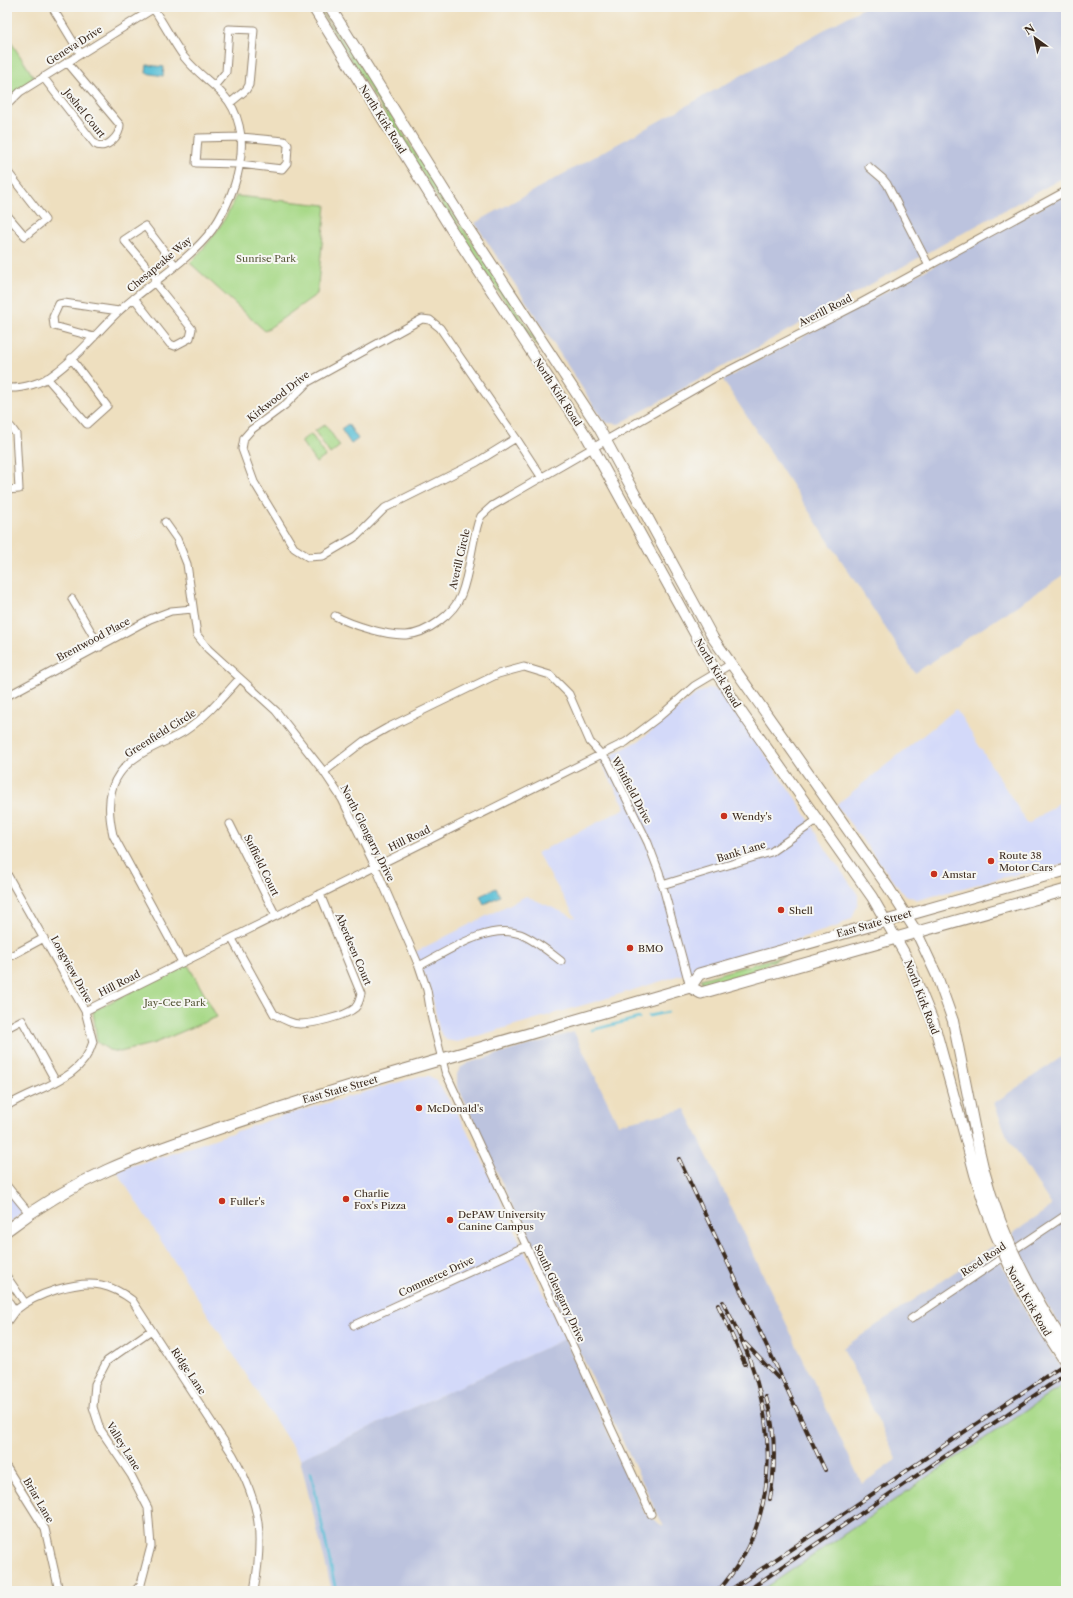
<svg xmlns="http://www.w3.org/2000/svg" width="1073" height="1598" viewBox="0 0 1073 1598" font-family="'Libre Caslon Text',serif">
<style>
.built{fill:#d3d9f9}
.industrial{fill:#bcc3de}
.green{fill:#a8d988;stroke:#728253}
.water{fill:#59bfd6;stroke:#4a747a}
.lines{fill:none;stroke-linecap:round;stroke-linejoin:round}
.stream{stroke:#59bfd6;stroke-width:2.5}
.street-casing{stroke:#94846e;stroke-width:9}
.secondary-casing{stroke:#94846e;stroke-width:12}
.primary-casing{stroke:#94846e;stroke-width:13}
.street{stroke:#fff;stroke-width:7}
.secondary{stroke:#fff;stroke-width:10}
.primary{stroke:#fff;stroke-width:11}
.rail-casing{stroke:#3b2a1e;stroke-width:4}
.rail{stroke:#f6f6f2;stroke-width:2.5;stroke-dasharray:8;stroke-linecap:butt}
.secondary-bridge-casing{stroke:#94846e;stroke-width:12;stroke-linecap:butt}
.secondary-bridge{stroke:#fff;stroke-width:10}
.poi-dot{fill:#c8321e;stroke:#f6f6f2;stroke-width:1.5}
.labels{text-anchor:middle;stroke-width:4;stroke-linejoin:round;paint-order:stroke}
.street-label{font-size:10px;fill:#3b2a1e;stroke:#f6f6f2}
.park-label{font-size:10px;fill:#565638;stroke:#f6f6f2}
.poi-label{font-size:10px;fill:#3b2a1e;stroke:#f6f6f2;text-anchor:start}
</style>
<rect width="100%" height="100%" fill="#f6f6f2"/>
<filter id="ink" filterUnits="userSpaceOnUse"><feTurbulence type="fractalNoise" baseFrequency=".025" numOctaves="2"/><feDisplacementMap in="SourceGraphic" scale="8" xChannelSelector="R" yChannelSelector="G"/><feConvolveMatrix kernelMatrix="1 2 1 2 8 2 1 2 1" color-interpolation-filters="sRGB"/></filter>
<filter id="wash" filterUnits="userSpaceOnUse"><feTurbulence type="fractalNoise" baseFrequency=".012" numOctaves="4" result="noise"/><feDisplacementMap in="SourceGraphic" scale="16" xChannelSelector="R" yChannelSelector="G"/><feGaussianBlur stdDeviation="0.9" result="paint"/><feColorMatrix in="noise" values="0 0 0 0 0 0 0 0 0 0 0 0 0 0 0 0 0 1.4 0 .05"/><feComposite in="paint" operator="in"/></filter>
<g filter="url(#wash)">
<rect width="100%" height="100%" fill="#eedfbf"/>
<path class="built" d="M710,688l10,3 3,3 77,111 27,46 27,38 4,6v8l-6,15 -14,8 -61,20 -68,20 -108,34 -144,42 -11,-2 -7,-10 -8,-39 -16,-39 111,-56 50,22 -39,-65 89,-45 -26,-47 40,-21 56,-46z
M956,709l72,115 38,-26v66l-65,14 -83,22 -12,-5 -5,-4 -65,-86z
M420,1076h9l7,4 20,31 25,46 84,182 -265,120 -184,-289 49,-14 110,-38z
M7,1190l17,22 -17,12z"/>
<path class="industrial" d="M865,7h201v169l-447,248 -11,-1 -5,-3 -128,-197z
M1066,194v379l-151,100 -192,-293z
M574,1032l44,92 67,-15 177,375 35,-25 -54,-111 150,-102 36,72 37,56v9l-305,208h-429l-32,-132 265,-120 80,174 19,14 -91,-189 -116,-253v-11l3,-6 8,-5z
M1066,1054v280l-23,-35 -31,-65 40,-28 -45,-70 -13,-33z"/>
<path class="green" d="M318,7l43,59 98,157 -4,2z
M7,36l28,43 -28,21z
M236,196l90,9 -9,89 -52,37 -75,-68c21,-22 34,-39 46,-67z
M461,225l92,142c-34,-46 -66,-91 -97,-139z
M325,424l15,22 -10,8 -15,-23z
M311,434l15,22 -10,7 -15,-22z
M785,955c-19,9 -63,34 -83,28l-1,-4z
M187,963l30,54 -62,26 -35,9 -11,-2 -12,-8 -4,-31z
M1066,1383v208h-305z"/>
<path class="water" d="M147,65l17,2 -1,9 -17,-3z
M348,424l10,15 -7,5 -10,-15z
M496,888l4,8 -16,8 -4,-8z"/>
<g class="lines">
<path class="stream" d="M649,1016l19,-4
M592,1030l47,-12
M311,1472l25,119"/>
</g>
</g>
<g filter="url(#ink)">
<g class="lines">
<defs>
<path id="street" d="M52,7l28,46
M43,77l52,67c11,7 25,-8 25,-19l-53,-63
M215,85l11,-13 3,-43 25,1 -5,55 -3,5 -16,13
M7,105l13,-13 136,-85
M241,137l43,4 4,4 -1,18 -5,6 -43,-5 -43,-1 2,-25z
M869,167l14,12 4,5 42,82
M7,171l38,49 -20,16 -18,-21
M157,279l-33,-39 21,-14 30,39
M134,298l36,46 5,2 15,-8 2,-9 -38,-47
M94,337l-40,-11 -1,-9 6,-13 5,-1 55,8
M47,378l40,46 20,-18 -36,-48
M7,388c15,1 36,-5 48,-15 24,-17 42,-41 63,-61 29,-27 71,-51 94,-82 18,-26 32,-62 29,-94 -6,-46 -33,-49 -57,-79 -11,-15 -20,-33 -31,-49
M7,426l4,1 5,7 3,55 -12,1
M516,438l-76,-110 -10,-8 -8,-1 -114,63 -23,23 -34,25 -7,8 -2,11 12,33 40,66 14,9 15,-1 34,-20 28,-28 92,-46 39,-24 26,40
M165,522l12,17 10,25 10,71 11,14 68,62 48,61 18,27 33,67 44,100 8,24 5,30 13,51 206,443
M72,599l28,48
M335,616c17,9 52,20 71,19 20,-1 48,-21 55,-40 9,-23 10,-48 17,-72l3,-7 11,-10 222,-128 143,-73 209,-114
M7,696l143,-77 21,-8 22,-2
M324,772l40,-31 23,-13 111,-54 26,-7 26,8 19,19 21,48 19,21 39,80 11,29 31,115
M230,824l46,92
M7,874l78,137 8,31c-12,40 -55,44 -86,64
M662,885l109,-33 46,-32
M232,939l42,75c8,5 17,10 26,10 12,0 46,-8 55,-16 4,-4 5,-9 6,-14l-41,-100
M7,958l37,-20
M182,962l-69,-127c-8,-35 -4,-61 28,-81 14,-9 30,-14 44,-23 21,-14 37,-33 54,-52
M419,966c28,-14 67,-43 101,-32 15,6 28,17 41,27
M85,1011l541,-269 33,-25 35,-31 37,-22
M7,1028l15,-8 34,62
M7,1186l22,27
M7,1277l18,26
M7,1299l8,12
M911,1319l155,-104
M7,1322c3,-4 6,-9 9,-12 19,-16 61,-30 85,-25 10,2 23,9 31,15l101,155c28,50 31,80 21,136
M354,1325l172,-79
M7,1468l38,61 14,62
M135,1591l6,-7 10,-38 -3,-38 -17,-33 -31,-46 -7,-22 2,-23 12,-23 43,-30"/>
<path id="secondary" d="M313,7l138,222 136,208 129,235 26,41 130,184 34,59 28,68 33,120
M330,7l134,215 135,206 114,210 175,249 28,44 21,45 16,45 24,120"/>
<path id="primary" d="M690,987l11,6 365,-103
M7,1230c67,-52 131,-74 210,-101 53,-18 106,-35 160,-51 104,-30 208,-60 313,-91l9,-13 25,-7 342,-97"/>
</defs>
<use href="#street" class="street-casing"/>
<use href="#secondary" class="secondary-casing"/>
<use href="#primary" class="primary-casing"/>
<use href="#street" class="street"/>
<use href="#secondary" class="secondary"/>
<use href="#primary" class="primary"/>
<defs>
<path id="rail" d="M679,1159l146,311
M718,1305l27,59
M745,1343l33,35
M766,1397c10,34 10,67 4,102
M718,1591c60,-67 60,-156 30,-236 -7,-18 -16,-35 -25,-53
M729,1591l337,-228
M747,1591l319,-217"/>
</defs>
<use href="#rail" class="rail-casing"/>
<use href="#rail" class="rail"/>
<defs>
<path id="secondary-bridge" d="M977,1141c15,75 47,141 89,205
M967,1144c21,87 50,145 99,219"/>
</defs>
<use href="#secondary-bridge" class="secondary-bridge-casing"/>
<use href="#secondary-bridge" class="secondary-bridge"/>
</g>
</g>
<g class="poi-dot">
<circle cx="724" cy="816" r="4"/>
<circle cx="991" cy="861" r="4"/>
<circle cx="934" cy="874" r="4"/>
<circle cx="781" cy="910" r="4"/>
<circle cx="630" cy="948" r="4"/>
<circle cx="419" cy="1108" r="4"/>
<circle cx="346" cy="1199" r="4"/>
<circle cx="222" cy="1201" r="4"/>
<circle cx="450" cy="1220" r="4"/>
</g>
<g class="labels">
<g class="street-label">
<text transform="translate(74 45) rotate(-32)" y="4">Geneva Drive</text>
<text transform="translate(85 113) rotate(51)" y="4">Joshel Court</text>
<text transform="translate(383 119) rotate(58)" y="4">North Kirk Road</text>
<text transform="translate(159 264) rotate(-40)" y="4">Chesapeake Way</text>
<text transform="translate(825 310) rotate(-27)" y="4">Averill Road</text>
<text transform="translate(558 392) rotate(57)" y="4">North Kirk Road</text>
<text transform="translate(278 396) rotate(-38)" y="4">Kirkwood Drive</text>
<text transform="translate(459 559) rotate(-77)" y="4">Averill Circle</text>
<text transform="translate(93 639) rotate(-28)" y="4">Brentwood Place</text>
<text transform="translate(718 673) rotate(59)" y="4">North Kirk Road</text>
<text transform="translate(160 733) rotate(-32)" y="4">Greenfield Circle</text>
<text transform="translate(632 790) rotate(62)" y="4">Whitfield Drive</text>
<text transform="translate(368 833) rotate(63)" y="4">North Glengarry Drive</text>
<text transform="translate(409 838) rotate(-26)" y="4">Hill Road</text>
<text transform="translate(741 851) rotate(-17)" y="4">Bank Lane</text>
<text transform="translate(262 865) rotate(64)" y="4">Suffield Court</text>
<text transform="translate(874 923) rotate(-16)" y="4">East State Street</text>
<text transform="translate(354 949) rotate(67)" y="4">Aberdeen Court</text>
<text transform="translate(72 969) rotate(61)" y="4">Longview Drive</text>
<text transform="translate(119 983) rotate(-27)" y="4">Hill Road</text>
<text transform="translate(922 997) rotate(69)" y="4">North Kirk Road</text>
<text transform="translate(340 1089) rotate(-16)" y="4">East State Street</text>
<text transform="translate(983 1259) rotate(-34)" y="4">Reed Road</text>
<text transform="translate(436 1276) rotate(-25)" y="4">Commerce Drive</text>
<text transform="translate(560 1293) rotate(65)" y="4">South Glengarry Drive</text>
<text transform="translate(1029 1301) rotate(60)" y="4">North Kirk Road</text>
<text transform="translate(189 1371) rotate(56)" y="4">Ridge Lane</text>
<text transform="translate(124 1446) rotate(58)" y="4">Valley Lane</text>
<text transform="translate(39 1500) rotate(60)" y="4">Briar Lane</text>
</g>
<g class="park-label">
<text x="266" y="262">Sunrise Park</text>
<text x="175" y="1006">Jay-Cee Park</text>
</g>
<g class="poi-label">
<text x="732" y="820">Wendy's</text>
<text x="999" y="859">Route 38<tspan x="999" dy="12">Motor Cars</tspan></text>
<text x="942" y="878">Amstar</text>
<text x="789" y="914">Shell</text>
<text x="638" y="952">BMO</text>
<text x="427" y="1112">McDonald's</text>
<text x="354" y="1197">Charlie<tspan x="354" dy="12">Fox's Pizza</tspan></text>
<text x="230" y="1205">Fuller's</text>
<text x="458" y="1218">DePAW University<tspan x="458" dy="12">Canine Campus</tspan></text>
</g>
</g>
<rect width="1073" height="1598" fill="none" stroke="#f6f6f2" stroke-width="24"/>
<g transform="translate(1035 38) rotate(327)" stroke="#f6f6f2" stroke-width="3" paint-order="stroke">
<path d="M0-3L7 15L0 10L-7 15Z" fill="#3b2a1e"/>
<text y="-6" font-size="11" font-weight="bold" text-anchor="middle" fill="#3b2a1e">N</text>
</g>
</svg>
